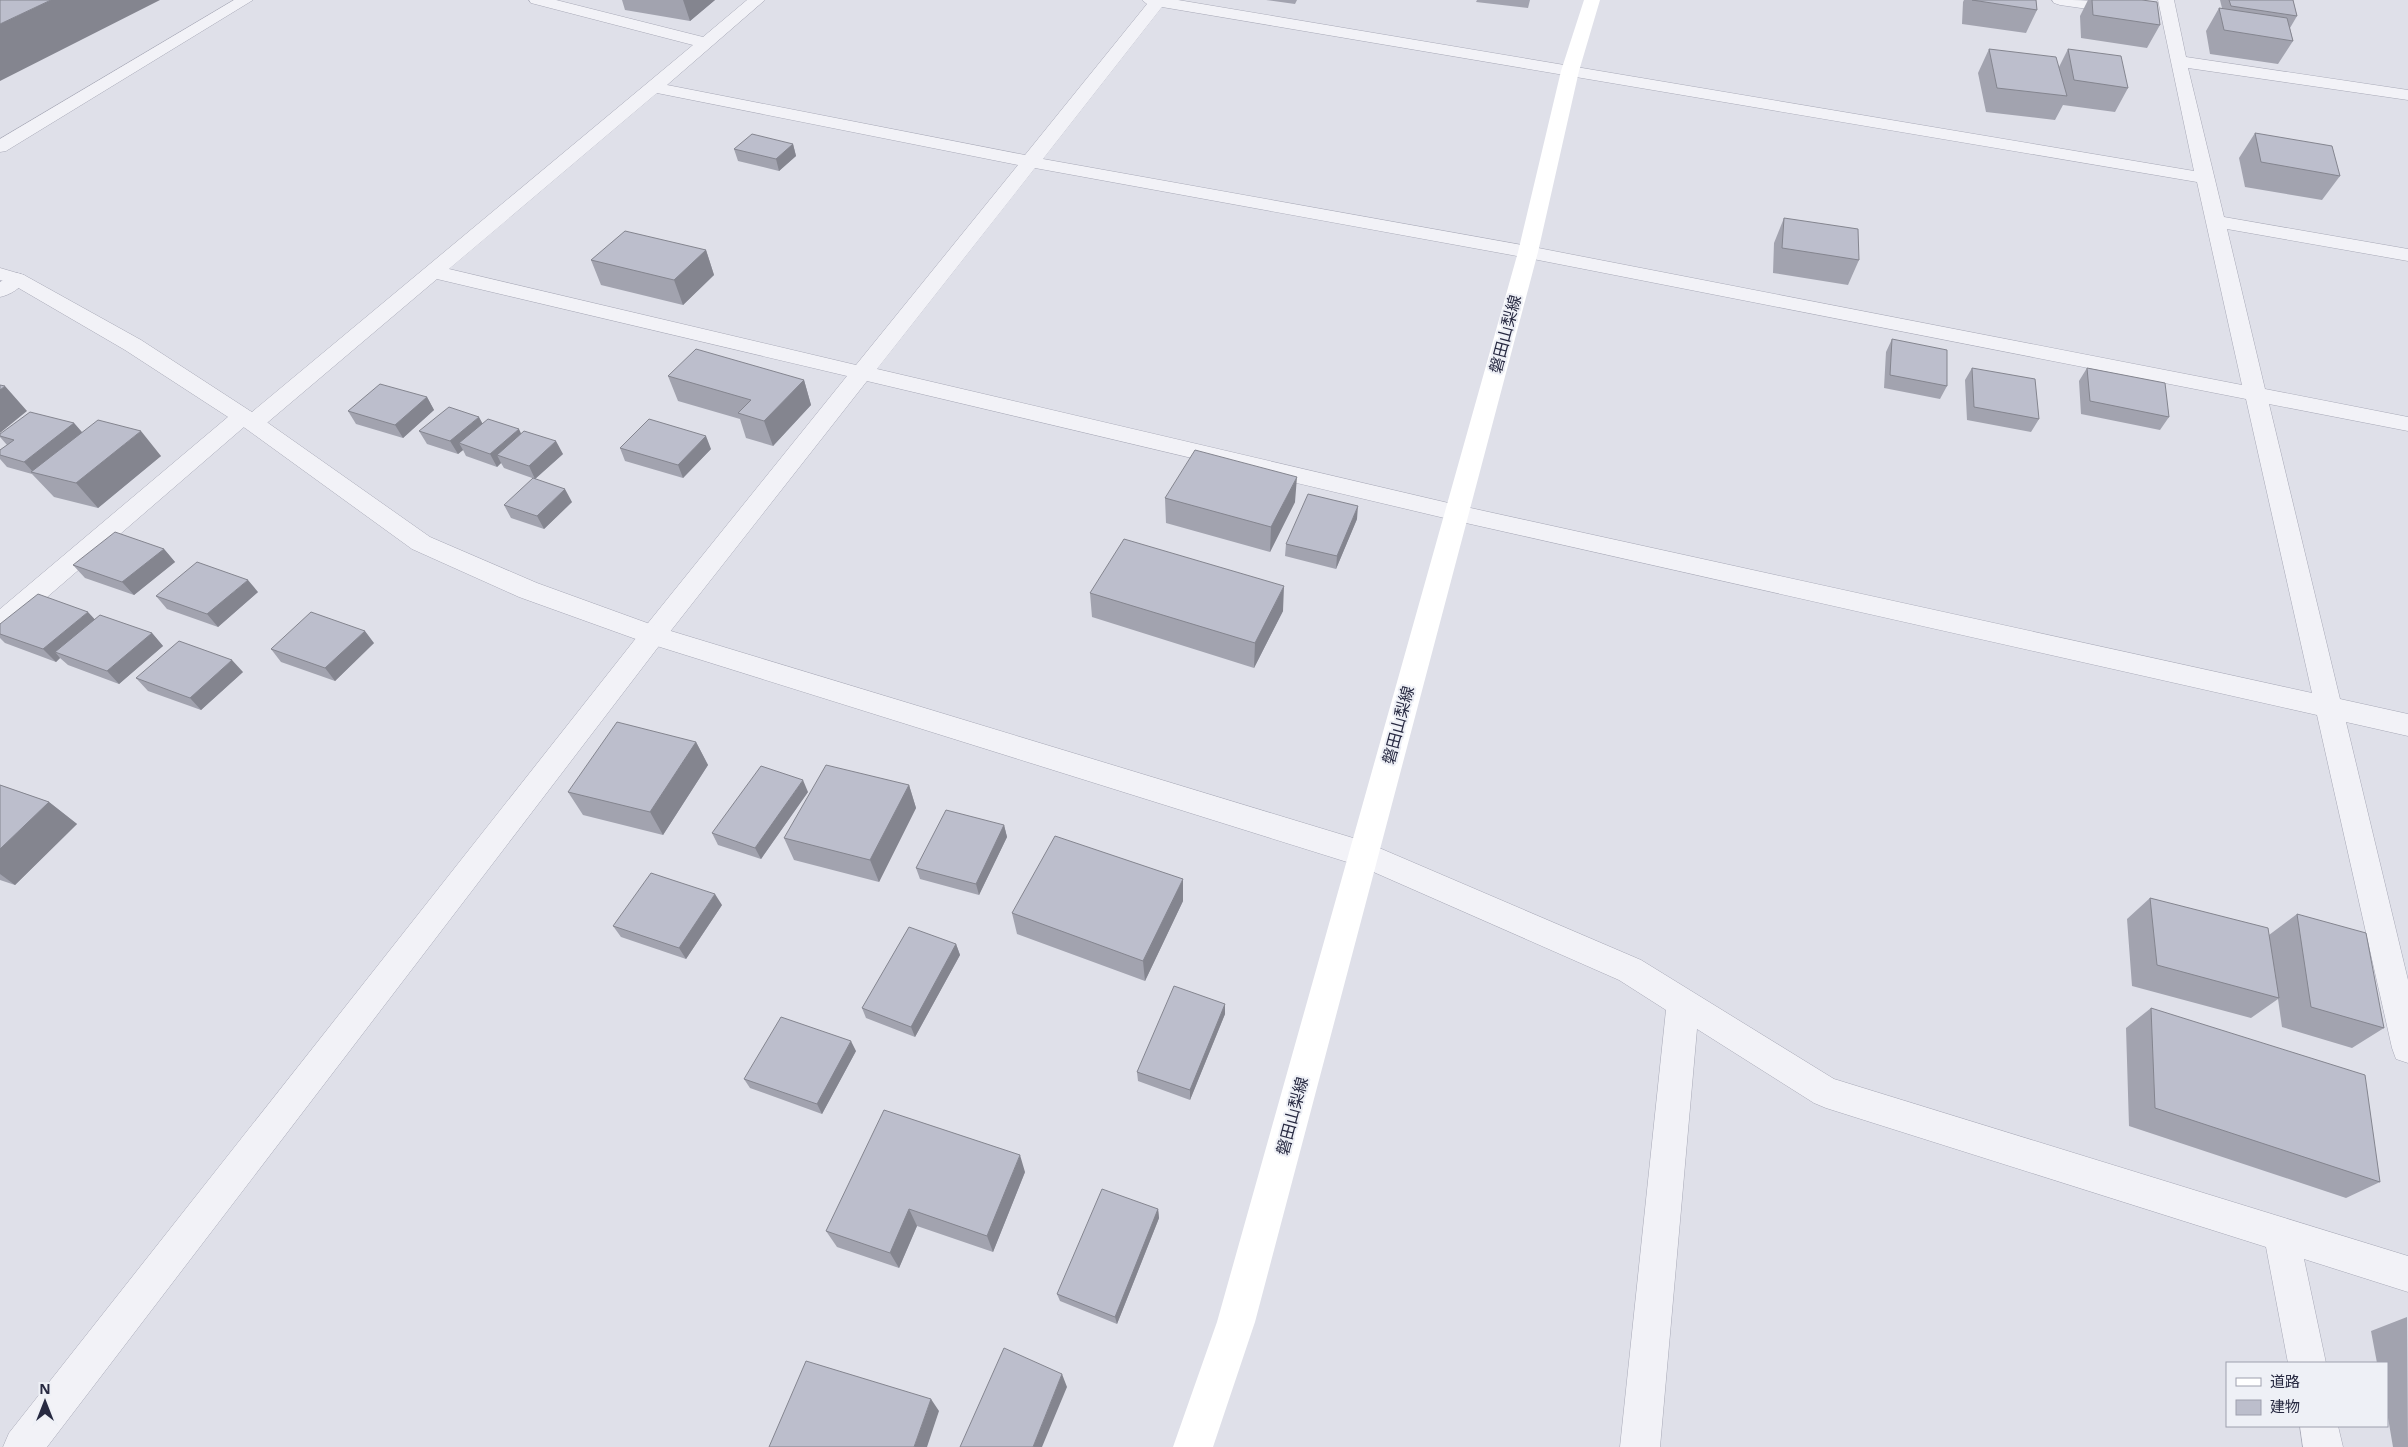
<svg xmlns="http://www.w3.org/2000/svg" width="2408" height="1447" viewBox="0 0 2408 1447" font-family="'Open Sans','Noto Sans JP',sans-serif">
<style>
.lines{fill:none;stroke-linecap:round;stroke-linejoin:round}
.minor-casing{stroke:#a8a9b7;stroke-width:1}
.tertiary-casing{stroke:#a8a9b7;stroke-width:1}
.minor{fill:#f2f2f7;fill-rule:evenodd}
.tertiary{fill:#f2f2f7;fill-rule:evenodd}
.secondary{fill:#fff;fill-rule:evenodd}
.wall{fill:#a2a3af}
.shaded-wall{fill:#84858f}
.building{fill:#bcbecc;stroke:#84858f}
.labels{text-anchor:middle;stroke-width:4;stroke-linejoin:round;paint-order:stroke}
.street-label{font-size:16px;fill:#272941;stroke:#eef0f6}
</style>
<rect width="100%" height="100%" fill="#dfe0e9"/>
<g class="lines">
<defs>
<path id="minor" d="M234,0h19l-247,151 -6,1v-13z
M529,0h27l147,37 44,-37h18l-98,85 358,70 122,-151 -5,-4h36l1016,171 -36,-171h16l12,57 222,33v10l-220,-32 36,149 184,32v12l-181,-32 38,160 143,28v14l-139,-27 71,295 68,15v22l-62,-14 62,258v83l-12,-4 -4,-11 -75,-333 -860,-194 -590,-140 -205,261 -615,805h-44l6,-14 635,-805 203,-252 -410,-97 -176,149 -8,2 -9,-3 -235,203 -9,3v-24l235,-198 8,-2 9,3 441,-367 -162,-42zM1162,7l1035,175 45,203 -714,-139 -485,-87zM657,93l361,72 -162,200 -407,-96zM1035,168l493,90 718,141 66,294 -855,-188 -580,-136z
M2052,0c26,0 51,0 77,6l2,3 -2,3 -6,2 -63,-9 -6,-2z
M17,273l7,2 3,4c-6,9 -17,16 -27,18v-15z
M1363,841l278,119 193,119 574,177v36l-104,-33 22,104h-38l-22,-116 -440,-139 -12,-5 -117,-74 -37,418h-40l46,-437 -47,-30 -266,-117 -5,-9 5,-9z
M2300,1426h38l5,21h-40z"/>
<path id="tertiary" d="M0,268l24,7 117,65 120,78 169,119 107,46 124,45 702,213 10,4 5,9 -5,9 -10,4 -719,-225 -125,-45 -107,-48 -167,-121 -120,-78 -115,-67 -10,-3z"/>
</defs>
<use href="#minor" class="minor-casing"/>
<use href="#tertiary" class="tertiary-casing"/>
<use href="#minor" class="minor"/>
<use href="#tertiary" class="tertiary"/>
<path class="secondary" d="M1584,0h16l-21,71 -41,181 -283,1070 -42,125h-40l44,-125 301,-1070 43,-181z"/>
</g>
<path class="wall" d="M622,0h93l-25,21 -65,-11z
M1266,0h31l-2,4z
M1477,0h53l-2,8 -52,-6z
M1964,0h72l1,10 -11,23 -64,-9 1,-22z
M2088,0h54l18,25 -13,23 -66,-10 -1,-22z
M2220,0h73l4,16 -7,12 3,13 -15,23 -68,-10 -4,-23 13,-23h3z
M1989,49l70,18 9,-18 60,39 -13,24 -52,-7 -8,15 -69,-8 -8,-39z
M2255,133l85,43 -18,24 -77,-13 -6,-29z
M793,144l3,12 -17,15 -41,-10 -4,-12z
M1784,218l75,42 -11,25 -75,-12 1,-30z
M706,250l8,25 -31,30 -82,-20 -10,-25z
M1892,339l55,47 -7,13 -56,-11 2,-36z
M1972,368l67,51 -8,13 -64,-12 -2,-40z
M2087,368l82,49 -9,13 -79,-16 -2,-33z
M668,376l136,4 7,25 -38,41 -27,-8 -6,-19 -62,-18z
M427,397l7,13 -31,28 -47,-14 -8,-13z
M74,423l8,9 79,24 -63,52 -44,-11 -22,-23 -25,-7 -7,-8v-9l7,-5 -7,-8v-3z
M482,423l39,11 42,20 -28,25 -31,-11 -3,-5 -4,4 -31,-11 -3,-6 -5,4 -31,-10 -8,-13z
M620,448l91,1 -28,29 -58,-17z
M1165,498l130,4 -25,50 -104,-29z
M572,502l-28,27 -33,-11 -7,-13z
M1357,519l-21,50 -51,-13 1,-12z
M164,549l11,13 -41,33 -49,-17 -12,-13z
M258,592l-40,35 -51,-18 -11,-13z
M1090,593l193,18 -29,57 -162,-51z
M95,620l57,13 11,13 -44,38 -51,-19 -8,-7 -4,4 -51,-19 -5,-5v-14z
M374,643l-39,38 -54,-19 -10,-13z
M243,672l-42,38 -53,-19 -12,-13z
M696,742l12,23 -45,70 -80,-20 -15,-23z
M0,785l49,17 28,22 -62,61 -15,-5z
M909,785l7,23 -37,74 -85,-22 -10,-22z
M808,792l-47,67 -43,-14 -6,-12z
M1004,825l3,12 -28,58 -59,-16 -4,-11z
M2150,898l119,37 28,-21 87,114 -32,20 -70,-21 -4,-28 -27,19 -119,-32 -5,-67z
M1183,901l-38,80 -128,-47 -5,-21z
M722,905l-36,54 -65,-22 -8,-11z
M956,944l4,11 -45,82 -49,-19 -4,-10z
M1225,1004v10l-35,86 -52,-19 -1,-9z
M2151,1008l229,174 -34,16 -217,-72 -3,-98z
M856,1051l-34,63 -72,-26 -6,-9z
M1025,1172l-32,80 -76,-26 -18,42 -62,-21 -11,-16z
M1158,1209l1,9 -42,106 -57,-23 -3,-7z
M2407,1317l1,130h-15l-6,-35v-49h-10l-6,-32z"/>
<path class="shaded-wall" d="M51,0h109l-160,81v-57z
M683,0h32l-25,21z
M793,144l3,12 -17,15 -3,-12z
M706,250l8,25 -31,30 -9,-25z
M804,380l7,25 -38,41 -9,-25z
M5,386l22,25 -27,22v-43z
M427,397l7,13 -31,28 -8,-13z
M479,417l7,13 -27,13 4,7 -5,4 -8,-13z
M74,423l11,13 -51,37 -10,-11z
M519,429l6,13 -28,13 4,8 -4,4 -7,-13z
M141,431l20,25 -63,52 -22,-25z
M706,436l5,13 -28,29 -5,-13z
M556,441l7,13 -28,25 -6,-13z
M1297,477l-2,25 -25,50 1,-25z
M565,489l7,13 -28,27 -7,-13z
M1358,506l-1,13 -21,50 1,-13z
M164,549l11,13 -41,33 -12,-13z
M248,580l10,12 -40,35 -11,-13z
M1284,586l-1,25 -29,57 1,-25z
M88,612l12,13 -45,27 5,6 -4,4 -13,-13z
M365,631l9,12 -39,38 -10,-13z
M152,633l11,13 -44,38 -12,-13z
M232,660l11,12 -42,38 -11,-12z
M696,742l12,23 -45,70 -13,-23z
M803,780l5,12 -47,67 -6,-11z
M909,785l7,23 -37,74 -9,-22z
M49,802l28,22 -62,61 -15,-11v-25z
M1004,825l3,12 -28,58 -3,-11z
M1183,879v22l-38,80 -2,-20z
M715,894l7,11 -36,54 -7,-11z
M956,944l4,11 -45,82 -4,-10z
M1225,1004v10l-35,86v-10z
M851,1041l5,10 -34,63 -5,-10z
M1020,1155l5,17 -32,80 -6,-16z
M909,1209l8,17 -18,42 -9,-15z
M1158,1209l1,9 -42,106 -2,-7z
M1062,1374l5,13 -25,60h-9z
M931,1399l8,12 -12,36h-13z"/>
<path class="building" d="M0,0h51l-51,24z
M1972,0h64l1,10z
M2092,0h50l15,2 3,23 -67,-10z
M2229,0h64l4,16 -66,-10z
M2219,8l68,10 6,23 -69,-11z
M1989,49l67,8 11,39 -70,-8z
M2068,49l53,7 7,32 -54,-8z
M2255,133l77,13 8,30 -79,-14z
M752,134l41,10 -17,15 -42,-10z
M1784,218l74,11 1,31 -77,-12z
M625,231l81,19 -32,30 -83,-20z
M1892,339l55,11v36l-57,-11z
M696,349l108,31 -40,41 -26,-8 13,-13 -83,-24z
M1972,368l63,11 4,40 -65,-12z
M2087,368l78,15 4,34 -79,-16z
M380,384l47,13 -32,28 -47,-14z
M0,385l5,1 -5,4z
M449,407l30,10 -29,24 -31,-10z
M30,412l44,11 -50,39 -24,-7v-5l14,-10 -14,-4v-2z
M488,419l31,10 -29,25 -31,-11z
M649,419l57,17 -28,29 -58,-17z
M98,420l43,11 -65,52 -45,-11z
M524,431l32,10 -27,25 -32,-11z
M1195,450l102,27 -26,50 -106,-29z
M533,478l32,11 -28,27 -33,-11z
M1308,494l50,12 -21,50 -51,-12z
M115,532l49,17 -42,33 -49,-17z
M1124,539l160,47 -29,57 -165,-50z
M197,562l51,18 -41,34 -51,-18z
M38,594l50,18 -45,37 -43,-15v-10z
M311,612l54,19 -40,37 -54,-19z
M100,615l52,18 -45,38 -52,-19z
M179,641l53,19 -42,38 -54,-20z
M617,722l79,20 -46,70 -82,-20z
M826,765l83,20 -39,75 -86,-22z
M761,766l42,14 -48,68 -43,-15z
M0,785l49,17 -49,47z
M946,810l58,15 -28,59 -60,-16z
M1055,836l128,43 -40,82 -131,-48z
M651,873l64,21 -36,54 -66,-22z
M2150,898l118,30 11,70 -122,-33z
M2297,914l69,19 18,95 -73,-21z
M909,927l47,17 -45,83 -49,-19z
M1174,986l51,18 -35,86 -53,-18z
M2151,1008l214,67 15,107 -225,-74z
M781,1017l70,24 -34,63 -73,-25z
M884,1110l136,45 -33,81 -78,-27 -19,44 -64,-22z
M1102,1189l56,20 -43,108 -58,-23z
M1004,1348l58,26 -29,73h-73z
M806,1361l125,38 -17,48h-145z"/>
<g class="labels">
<g class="street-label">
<text transform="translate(1505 334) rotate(-75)" y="6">磐田山梨線</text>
<text transform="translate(1398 725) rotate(-75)" y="6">磐田山梨線</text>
<text transform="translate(1292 1116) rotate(-75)" y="6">磐田山梨線</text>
</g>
</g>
<rect x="2226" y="1362" width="162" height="65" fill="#eef0f6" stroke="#9ea0ae"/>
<rect x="2236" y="1378" width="25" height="8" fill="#ffffff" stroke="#9ea0ae"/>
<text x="2270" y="1387" font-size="15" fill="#272941">道路</text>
<rect x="2236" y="1400" width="25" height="15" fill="#bcbecc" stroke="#9ea0ae"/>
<text x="2270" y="1412" font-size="15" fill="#272941">建物</text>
<g transform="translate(45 1402)" stroke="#eef0f6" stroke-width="4" paint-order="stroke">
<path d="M0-4L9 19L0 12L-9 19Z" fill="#272941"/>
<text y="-8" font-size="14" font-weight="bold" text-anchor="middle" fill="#272941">N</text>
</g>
</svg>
